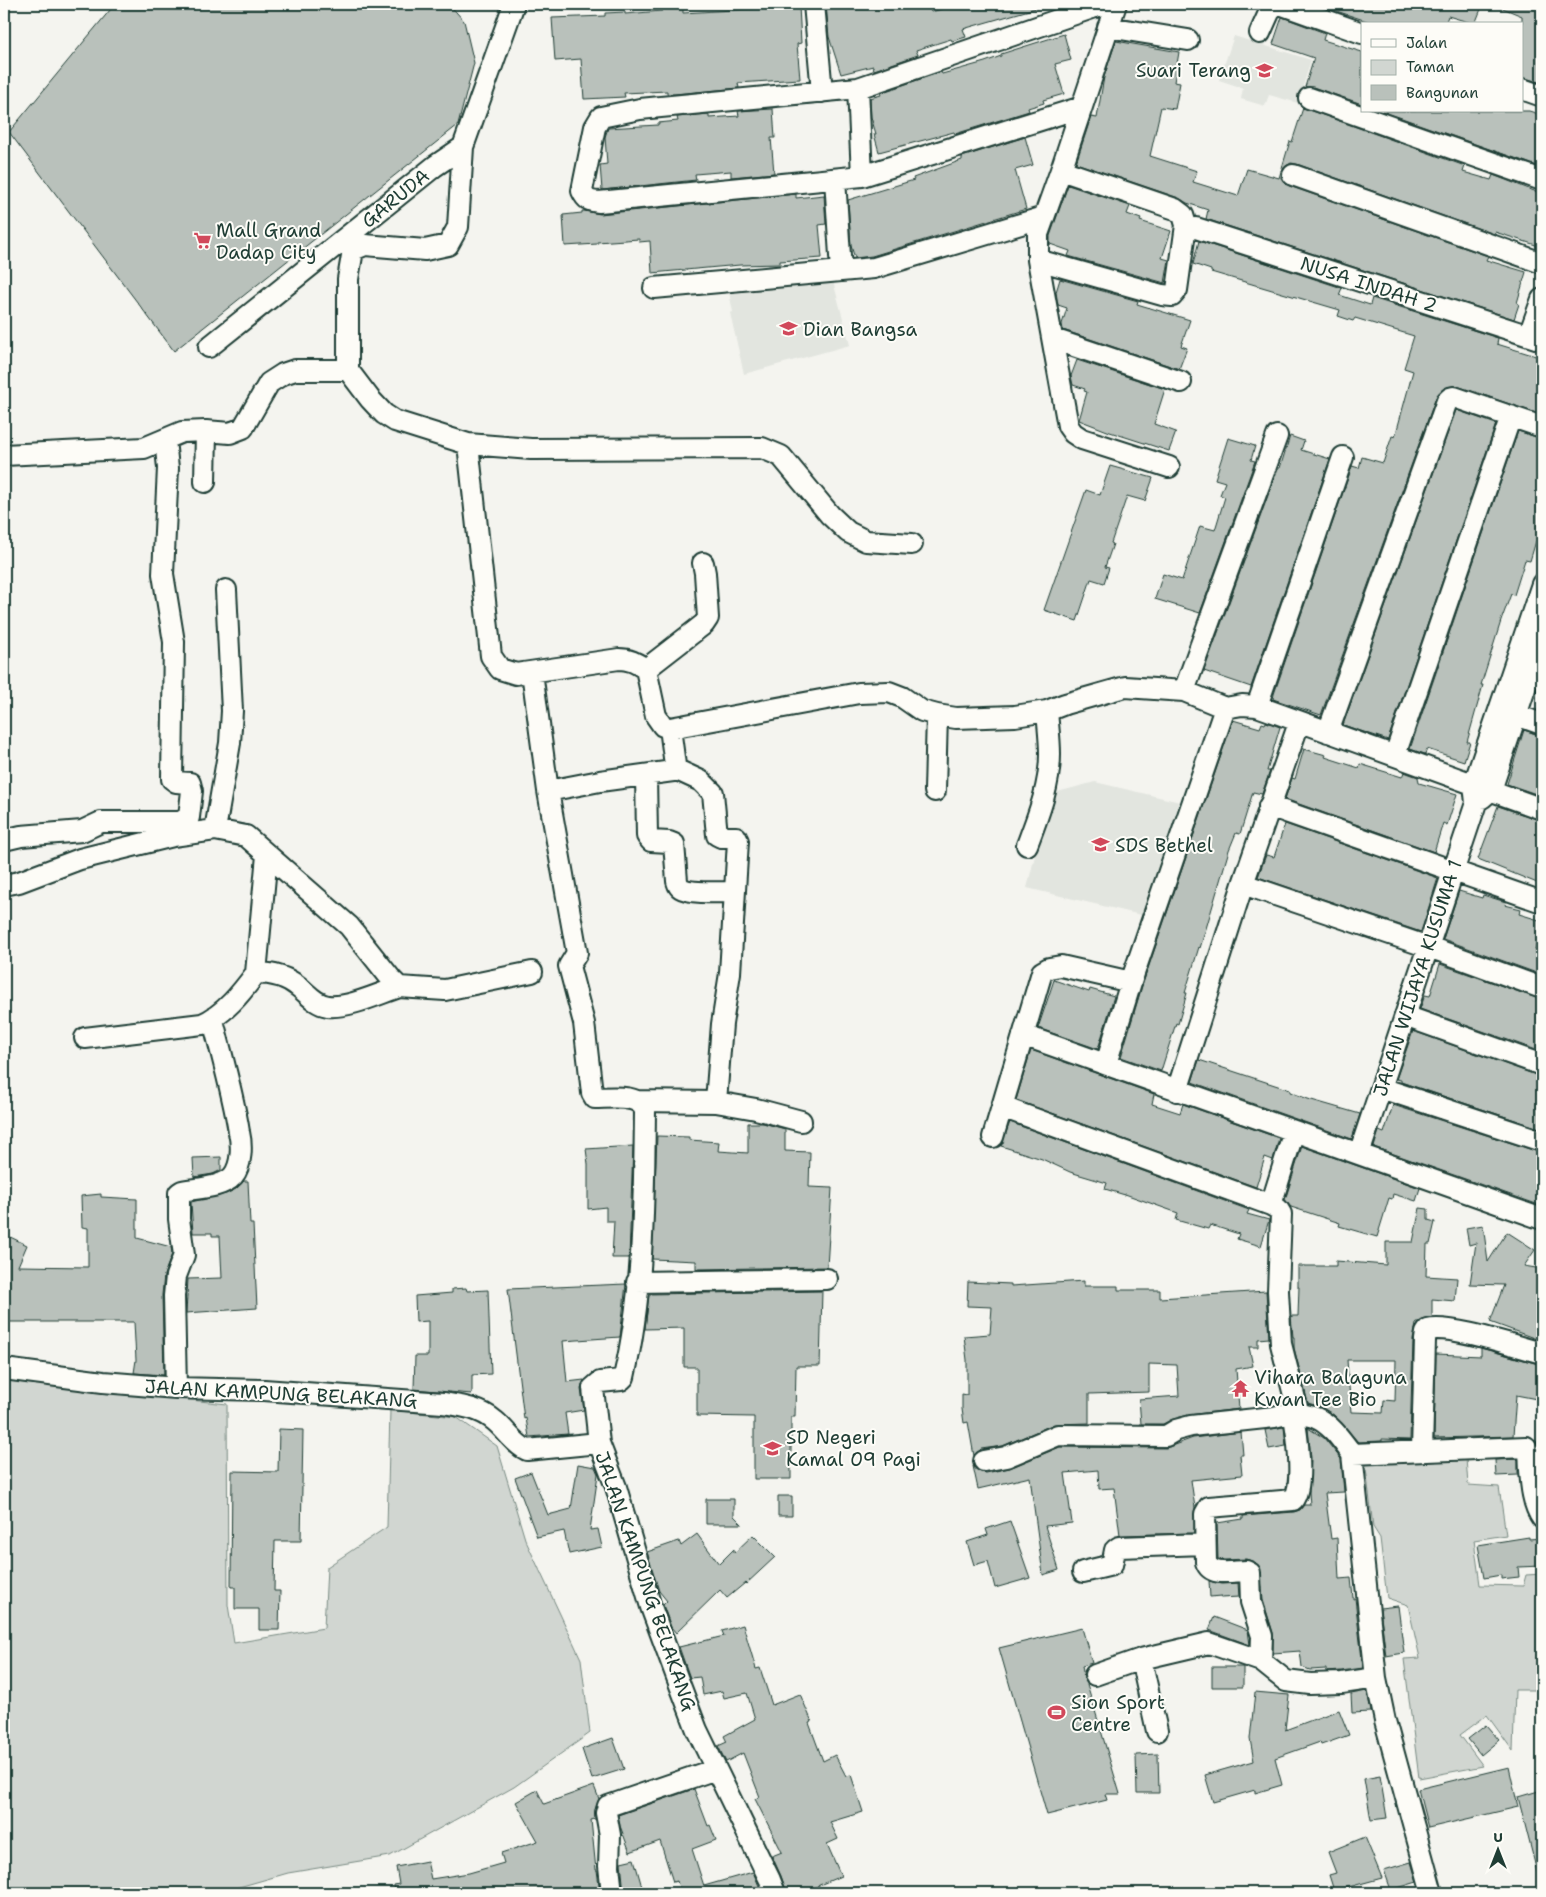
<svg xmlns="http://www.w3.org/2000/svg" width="1546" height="1897" viewBox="0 0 1546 1897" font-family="'Shantell Sans',sans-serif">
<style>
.built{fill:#e2e5df}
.green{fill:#d1d6d1;stroke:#788a82}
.building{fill:#b9c1bb;stroke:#1f3d34;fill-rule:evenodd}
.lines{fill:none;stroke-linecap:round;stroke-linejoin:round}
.minor-casing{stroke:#1f3d34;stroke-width:24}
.minor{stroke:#fdfcf7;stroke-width:20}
.labels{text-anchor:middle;stroke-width:4;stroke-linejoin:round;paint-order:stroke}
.poi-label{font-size:19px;fill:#1f3d34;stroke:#fdfcf7;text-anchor:start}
.street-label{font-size:19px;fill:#1f3d34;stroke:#fdfcf7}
</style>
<rect width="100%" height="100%" fill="#f4f4ef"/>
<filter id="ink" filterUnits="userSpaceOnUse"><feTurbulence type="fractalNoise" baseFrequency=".02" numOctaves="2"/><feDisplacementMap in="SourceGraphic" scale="10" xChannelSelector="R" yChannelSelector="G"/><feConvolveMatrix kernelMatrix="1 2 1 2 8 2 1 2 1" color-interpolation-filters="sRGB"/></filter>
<g filter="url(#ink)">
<path class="built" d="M1234,36l77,24 -13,43 -29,-8 -4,11 -24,-7 2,-11 -24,-8z
M833,281l17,64 -106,29 -14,-61 3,-1 -4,-20z
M1095,782l85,20 -39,113 -114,-27 23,-94z"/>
<path class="green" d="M4,1377l22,5 201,22 1,201 6,38 90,-15 3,-61 60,-40 3,-117 66,7 41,29 28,93 56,120 9,74 -76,54 -124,69 -102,17 -70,20h-214z
M1465,1445l3,40 31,2 7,48 -32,5 6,45 43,1 3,-11 16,-1v116h-27l-2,61 -26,-36 -27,20 23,31 -64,12 -15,-119 16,-1 -12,-53 -21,-7 -7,-60 -7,-11 -9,-76z"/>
<path class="building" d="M115,4h334l15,17 10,42 -16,62 -284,226 -165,-219z
M826,4h103l2,8 25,-7 1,3 16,-4h62l1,4 -73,21 3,8 -14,4 -1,-2 -35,11 2,5 -44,15 -1,-4 -32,8 -12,-37z
M1315,4h168l-8,20 -27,-8 -3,8h-69z
M1493,4h49v79l-20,-6v-61z
M799,6l2,37 -4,1 3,35 -62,4 1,5 -65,6h-7v-3l-43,2 1,4 -41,2 -3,-40 -26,2 -3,-43 53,-2v-3l20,-1v2l37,-3v-3l21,-1v6z
M1282,17l43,16 -2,7 39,12v52l-49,-17h-8l9,-29 -41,-14z
M1064,34l7,26 -16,4 9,30 -21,6 1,3 -16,5 1,3 -74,23 -1,-2 -75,20 -5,-18h2l-5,-17 -1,-19 11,-3 -1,-2 61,-21 1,2 43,-12 16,-6v-2z
M1116,41l63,11 -5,30 6,1 -5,26 -14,-2 -11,49 47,15 -4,11 45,14 9,-27 32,9 11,-37 2,1 11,-34 162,58 -2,6 28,8 2,-5 49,19v53l-47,-15 -1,2 -197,-70 -6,-1 -5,3 -4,6 -1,6 3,4 5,4 199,70 -2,4 40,12 -9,31 2,1 -5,15 -308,-100 2,-9 -21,-7 -8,-5 -103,-35 15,-46 6,1 7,-41z
M773,109l2,29h-4l3,35 -43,4v-6l-36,3 1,6 -94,10 -2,-25 7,-1 -2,-27 3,-9 50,-3v-2l20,-2 -1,-4 32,-3v4l30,-2 -1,-5z
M1382,111h147l13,4v46l-2,6z
M1025,137l8,28 -18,5 11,39 -154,47 -17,2 -4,-12 -3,-46 66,-20 -1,-2 49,-18v-3z
M1068,185l62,21 -3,8 14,5 -1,2 31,10 -9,27 7,2 -4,23 -97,-27 2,-5 -20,-7v-8z
M796,194v4l28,-3 2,29 -7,1 3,33 -42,3v3l-40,1 -88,8 -2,-32 -11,1v-3l-42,3v2l-32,2 -2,-31 19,-2v-2h2l16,3z
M1199,241l143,47 -3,7 31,10 2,-7 126,40 -1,6 45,14v57l-85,-29 -10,1 -11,10 -115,318 -48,-16 1,-5 78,-228 7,2 3,-11 21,6 9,-27 3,1 18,-66 -9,-3 10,-32 -59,-18 -2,3 -15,-5 2,-6 -129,-38v-2l-18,-6z
M1060,279l78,22 -1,3 53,16 -9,26 6,2 -8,21 -116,-39 -1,-6 5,-16 -9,-3 -2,-13z
M1077,360l88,29 -11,35 22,8 -7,19 -59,-19 -31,-12 8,-28 -3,-1 1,-2 -12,-4 -2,-9z
M1456,410l40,14 -108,316 -45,-15z
M1518,431l24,8v94l-3,9 -3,-1 -6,20 -5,-1 -11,35 -3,-1 -10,27 -20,64h2l-16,57h3l-6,19 -37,-12 -2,5 -15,-5z
M1290,436l14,5 -3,9 29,9 -79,228 -47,-16 74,-203h2z
M1228,438l27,8 -4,14 4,1 -55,152 -45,-14 8,-25 19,6 18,-54 15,4 10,-33 -5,-2 5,-13 -10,-3z
M1110,466l43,12 -8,23 -18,-5 -16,47 2,1 -8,23 4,1 -5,15 -13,-4 -14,42 -33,-11 42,-120 14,5z
M1233,720l27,8 2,-5 3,1 1,-2 14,5 -13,44h3l-8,23 -9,-2 -13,42 -4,-1 -7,17 -24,82 -5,16 -1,-1 -14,46h2l-9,31 -2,-1 -15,48 -40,-14 21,-71z
M1524,730l18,6v60l-35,-12z
M1304,749l22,6 -1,2 34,11 1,-4 42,13 2,-5 14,5 1,6 38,11 -10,31 -4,-2 -9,29 -149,-53 7,-21 3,1z
M1498,806l44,15v64l-64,-26z
M1285,824l153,54 -17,54 -163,-55 8,-22 8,2z
M1459,891l23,7 1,-3 23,7 -1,3 16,4 -2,5 23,7v6l-7,22 7,2v24l-99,-36z
M1440,964l102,36v52l-122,-43 5,-14 5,1z
M1054,980l35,12 1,-3 24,7 -16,53 -60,-21z
M1413,1031l129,46v52l-141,-47v-2l-5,-1z
M1031,1050l123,44 -2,10 28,9 3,-9 96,34 -6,22 -8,-3 -9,30 -240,-87z
M1199,1060l91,30v2l18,7 52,15 -8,25 -160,-57z
M1393,1105l149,48v53l-168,-59 5,-16 5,2z
M1010,1122l239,88 -2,4 22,6 -8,26 -24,-7 2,-5 -29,-9 -2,4 -32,-9 2,-7 -53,-19v1l-20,-6 2,-6 -37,-11 -28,-13 -41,-13z
M748,1123h15l22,6v22l25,1 -1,35 23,1 -5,79 -131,2v-8l-44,-2 5,-123 32,1v3l30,2 -1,9 30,2z
M633,1146l-4,112h-17l2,-37h-8v-14l-18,2v-45l-2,-15z
M1302,1146l118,42 -4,13 -23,-7 -1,5 -3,-1 -12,39 -38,-11 1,-3 -49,-16 -6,-7z
M221,1157v13l-8,4 -19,3 -1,-19z
M244,1181h4l2,43h3l4,84 -71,5 2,-34 34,-1 -2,-42h-8v-3h-19l-2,-31 35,-8 10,-5z
M101,1194v3l36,2v39l34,9 1,7 -8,21 -2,20 2,80 -30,-2 2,-13 -2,-38h-129l1,-87 21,10 -9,21 70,1v-39l-6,-1 -1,-31z
M1420,1208l8,1v11l7,2 -5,22h-3l-1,32 31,2 -2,23 -23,-2v19l-10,2 -6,4 -3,16 -3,100 -28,-1v2l-24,1 -24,-27 -13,-8 -13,-4 -14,-55v-11h-1l-2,-21h7l1,-29h-1v-21h38v-5l50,4v-23h27zM1347,1360h49l-1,41 -11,-1 -1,13 -32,-1z
M1483,1225l5,37 19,-30 28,18 -11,16 18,3v72l-52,-19 14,-37 -34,-1 6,-41 -7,2 -3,-17z
M1084,1281v5h34v4h42v8l106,-7 3,47 -11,1v8h-9l4,19 -17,3 3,40 -51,6 -15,4 -10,5h-22l-2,-25 40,-3 -2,-31 -28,-1v28l-60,2v29l-35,1 -51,22 -22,3 -7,7 -6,-34 -4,1 -2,-14v-15l5,1v-35l-3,-24 26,-2 2,-27 -25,-1 1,-24 43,2v2z
M626,1284l-6,53 -57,4 4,41 17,-2 -3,9 3,21 -19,3 3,21 -39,3 -3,-19 -2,1 -16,-130z
M466,1288l1,3 21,-1 3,84 -19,1v19l-58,-5 1,-33h13v-35l-12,1 -1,-26 37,-3v-4z
M822,1291l-2,75h-24l-1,51h-4v62h-37v-62l-57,-1v-49h-13v-39l-39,1 4,-35z
M1481,1348l61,17v35l-26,-5 -3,41 -79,2 2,-84 45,2z
M1284,1427l2,19 -17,3 -4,-19z
M1308,1428l16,10 17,21 3,33 -19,1 6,46 6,-1 2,41 12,-1 2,20h2l8,70 -22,3 -15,1v-3l-16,1 -8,-3 -2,-16 -27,2v-20l-10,-33 -3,-33 -5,-5 -9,-3 -22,1 -6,-1 -1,-36 26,-4v-3l51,-4 6,-2 4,-5h6l-1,-13 2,-34z
M279,1429l24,1 -2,111h-26l-1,50h6l-1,39h-20v-21h-24v-22h-4l1,-116 46,1z
M1241,1432l2,23h-3l2,20 -51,5 4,28 -1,25 -74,2 -6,-47 -15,1 -1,-19 -33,3 7,50 -27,3 14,44 -16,5 -13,-98 -52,12 -5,-23 7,6 6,1 24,-5 50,-21 106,1 27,-10z
M1518,1459v16l-22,1 -1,-16z
M578,1464l17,3 3,7 -8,56 8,-1 4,18 -33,7 -5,-23 -27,6 -22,-59 16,-6 17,43 23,-6z
M778,1496h14v20h-14z
M706,1499h28v17l8,8h-36z
M1010,1521l20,57 -35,10 -7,-27 -14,4 -7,-23 21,-7 -2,-6z
M697,1534l22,30 15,-15v4l19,-18 22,22 -29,27 -1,-1 -18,15 -7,-8 -44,43 -5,-6 -8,-22 4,-4 -8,-10 -12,-39 32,-11 2,5z
M1529,1537v2l13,-1v28l-24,1 1,10 -18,2v-4l-17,3 -6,-33z
M1209,1581l13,3 16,-1 1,14 -18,1 1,-2 -12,1z
M1398,1606l6,47 -18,3 -6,-48z
M1214,1617l34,13 2,15 -41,-15z
M743,1625l13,44 4,-1 12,37 28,-11 12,28 -3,1 14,38 12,-6 11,21 5,-1 12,37 -33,10 8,17 -11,5 14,32 -24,10 3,7h-33l-6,-17 -9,-20 10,-4 -27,-53 5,-2 -17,-44 -17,9 -8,-16 9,-4 -3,-6 31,-17 -8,-26 -23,5 -2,-7 -19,4 -3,-18 -10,1 -11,-31 45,-11 -2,-5z
M1082,1628l10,35 -10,3 2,12 3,6 33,110h-15l2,6 -60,15 -48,-167z
M1212,1667h31v20h-31z
M1367,1691l4,21 -19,1 -1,-19z
M1255,1692l34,3 -4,35 54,-20 10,25 -28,10 -1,-3 -45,16 7,27 -27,8v-3l-42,12 -8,-27 49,-14 -4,-22z
M1486,1725l13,15 -18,15 -13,-16z
M613,1738l11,31 -32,10 -10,-30z
M1158,1754l1,39h-22l-1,-38z
M1509,1767l9,40 -90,21 -10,-39z
M1380,1776l7,42 -16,2 -7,-41z
M594,1786l5,13 -4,11v9l-4,1 5,50h1l3,23h-205l-1,-8 5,-1 -3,-17 31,-6 4,18 38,-6 35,-10 -3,-10 37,-12 -22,-39 21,-12 7,14z
M694,1789l14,37 2,-1 6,15 -24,9 12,37 49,-14 9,21h-81l-4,-12 -4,1 -13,-41 -30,11 -10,-26 -2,-11z
M1542,1790v82h-5l-19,-75z
M1365,1837l17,41 -48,13 -5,-16 7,-2 -8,-21z
M634,1859l8,28 -18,6 -3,-31z
M1411,1862l6,20 -26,8 -7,-20z"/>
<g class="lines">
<defs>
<path id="minor" d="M814,4l8,88
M1116,4l-55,166 -23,64v26l30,166 5,7 9,6 87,28
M1280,4l82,29
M1108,27l80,13
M1260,33l13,-29
M858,88l4,88 -263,26c-10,-1 -13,-2 -17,-11l13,-64 6,-10 39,-8z
M858,88l246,-84
M1522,89l20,7
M1309,98l233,82
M463,147l-5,80 -10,18 -23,5 -60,-5 -12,5 -5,29v91l22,29 14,15 11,7 73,23 63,5 231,-1 19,8 49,59 18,17 18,9 46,3
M1293,175l249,88
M862,176l220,-69
M835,179l6,92
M1196,228l346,112
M1038,260l124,35 10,1 5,-6 9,-65 -3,-10 -8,-6 -114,-39
M654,288l220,-20 170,-51
M1529,335l13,-36
M1053,339l128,43
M209,347l226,-181 28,-19 51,-143
M468,444l23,212 9,13 16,5 103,-15c11,0 17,4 27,10l10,47 7,10 7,2 189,-35 30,-1 13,5 20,14 15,4 19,3 59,-2 32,-5 18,-7 60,-17 59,4 41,17 17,-3 15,1 285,103
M4,455l140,-7 38,-16 24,-1 24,2 13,-5 26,-45 14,-9 12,-4h53
M205,482l1,-51
M646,669l58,-45 4,-6 -3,-45 -2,-10
M532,672l16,119
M1184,691l93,-255
M1257,706l86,-249
M1516,715l26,9
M1328,732l119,-331 3,-3 4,-1 88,30
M1395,755l116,-339
M675,769l26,12 12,12 4,42 4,2h15l2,4 -8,132 -8,51 -6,78
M646,775l1,61 4,5 18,1 5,2 3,37c1,3 1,5 4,7 9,6 42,4 54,4
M935,791l2,-76
M1482,798l9,-8 51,-152
M1269,806l273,96
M215,830l15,-87 2,-32 -6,-121
M4,840l17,-4 61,-5 19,-9h79l9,-5 3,-26 -2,-8 -14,-1 -4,-3 2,-137 -11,-68 5,-106 -3,-28
M1027,845c11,-29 23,-59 23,-91 0,-14 -2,-29 -3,-43
M1243,884l200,68 99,36
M4,885l15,-3 61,-23 93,-23 42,-6 31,6 103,90 43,54 7,7 46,3 87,-18
M256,973c16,0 30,3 43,14 9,7 16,17 29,19 21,2 50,-12 71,-19
M1405,1016l137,49
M1023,1035l519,184
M85,1038l117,-14c22,-9 40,-32 54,-51l11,-118
M1106,1064l25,-82
M1381,1088l161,53
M1177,1091l66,-207 56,-161
M638,1101l78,1 40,7 45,12
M1002,1107l269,98 23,-74
M993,1137l49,-165 7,-4 12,-2 70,16 94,-274
M1359,1154l117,-351 -2,-19 68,-200
M1271,1205l7,4 3,5 -3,77 3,53 17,67c5,5 12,4 18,7 16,7 26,23 36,36l24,224 9,43 47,172
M637,1282l190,-3
M4,1369l99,13 73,6 88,2 179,13c19,3 37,5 52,18 11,9 19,23 32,29l72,-7 17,44 35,120 27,73 19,50 73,150 5,13
M176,1388l-2,-92 2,-20 8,-21 -5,-36v-26l3,-2c15,-3 40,-3 51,-15 9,-11 9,-31 6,-44 -6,-38 -17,-75 -26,-112
M599,1443l-6,-55 7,-6 21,-2 3,-3c20,-86 20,-179 21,-266 -5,-18 -35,-13 -50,-13l-3,-5 -8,-70 -15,-57 8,-13 -29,-162 52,-10 73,-10 2,-6 -5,-37
M1422,1450l3,-110 1,-7 2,-3c22,-6 90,17 114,23
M1352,1454l174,-7c5,6 3,16 4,23 1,15 3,36 12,48
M984,1461l22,-4 52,-22 108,1 10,-6 15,-4 83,-9 24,-6
M1083,1572l29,-7 3,-15 4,-3 86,-3
M1141,1659l16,72
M1261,1661l1,-25 -11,-34 -1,-29 -4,-2c-13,0 -35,6 -40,-9l-1,-48 4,-7 84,-7c12,-14 4,-69 0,-88
M1095,1675l46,-16 68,-16 52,18 25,20 24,3 32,-1 34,-5
M612,1893l-3,-27 1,-31 -4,-22 2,-7 108,-37"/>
</defs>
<use href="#minor" class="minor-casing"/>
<use href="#minor" class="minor"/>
</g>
</g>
<defs>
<symbol id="school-bare" viewBox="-9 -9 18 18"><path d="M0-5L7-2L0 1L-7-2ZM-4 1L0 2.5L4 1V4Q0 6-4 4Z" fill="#d1495b" stroke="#fdfcf7" stroke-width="2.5" paint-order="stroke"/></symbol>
<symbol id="supermarket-bare" viewBox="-9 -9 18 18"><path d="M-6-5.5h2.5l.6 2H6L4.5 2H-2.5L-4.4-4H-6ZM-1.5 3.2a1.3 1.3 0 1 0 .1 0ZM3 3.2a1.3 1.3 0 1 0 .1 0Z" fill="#d1495b" stroke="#fdfcf7" stroke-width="2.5" paint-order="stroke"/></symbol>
<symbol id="temple-bare" viewBox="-9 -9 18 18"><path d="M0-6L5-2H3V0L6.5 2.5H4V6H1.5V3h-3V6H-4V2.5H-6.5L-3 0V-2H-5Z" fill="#d1495b" stroke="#fdfcf7" stroke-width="2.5" paint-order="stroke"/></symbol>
<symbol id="stadium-bare" viewBox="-9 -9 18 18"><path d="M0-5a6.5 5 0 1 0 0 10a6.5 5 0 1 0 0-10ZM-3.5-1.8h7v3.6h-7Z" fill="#d1495b" stroke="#fdfcf7" stroke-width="2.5" paint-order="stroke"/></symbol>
</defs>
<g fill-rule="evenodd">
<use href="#school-bare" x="1252" y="58" width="25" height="25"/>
<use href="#supermarket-bare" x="190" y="228" width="25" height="25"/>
<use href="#school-bare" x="776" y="316" width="25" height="25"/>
<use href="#school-bare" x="1088" y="832" width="25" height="25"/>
<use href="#temple-bare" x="1228" y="1376" width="25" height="25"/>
<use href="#school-bare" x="760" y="1436" width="25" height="25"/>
<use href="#stadium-bare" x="1044" y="1700" width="25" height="25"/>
</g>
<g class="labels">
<g class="poi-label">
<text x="1251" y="77" text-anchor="end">Suari Terang</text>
<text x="216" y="237">Mall Grand<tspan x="216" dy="22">Dadap City</tspan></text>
<text x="803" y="336">Dian Bangsa</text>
<text x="1115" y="852">SDS Bethel</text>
<text x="1254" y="1384">Vihara Balaguna<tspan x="1254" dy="22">Kwan Tee Bio</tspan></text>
<text x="786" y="1444">SD Negeri<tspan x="786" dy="22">Kamal 09 Pagi</tspan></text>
<text x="1071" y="1709">Sion Sport<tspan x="1071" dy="22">Centre</tspan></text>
</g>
<g class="street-label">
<text transform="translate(395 198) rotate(-39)" y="7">GARUDA</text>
<text transform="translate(1369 284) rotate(18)" y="7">NUSA INDAH 2</text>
<text transform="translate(1417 978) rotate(-72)" y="7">JALAN WIJAYA KUSUMA 1</text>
<text transform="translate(281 1393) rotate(3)" y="7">JALAN KAMPUNG BELAKANG</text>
<text transform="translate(646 1581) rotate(71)" y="7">JALAN KAMPUNG BELAKANG</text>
</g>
</g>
<rect width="1546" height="1897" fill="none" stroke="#fdfcf7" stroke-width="20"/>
<rect x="10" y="10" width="1526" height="1877" fill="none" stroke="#1f3d34" stroke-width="2" filter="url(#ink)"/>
<rect x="1361" y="22" width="162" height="90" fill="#fdfcf7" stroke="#a4b0a9"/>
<rect x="1371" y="39" width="25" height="8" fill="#fdfcf7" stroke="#a4b0a9"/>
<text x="1406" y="48" font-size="15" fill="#1f3d34">Jalan</text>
<rect x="1371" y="60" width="25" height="15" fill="#d1d6d1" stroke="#a4b0a9"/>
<text x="1406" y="72" font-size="15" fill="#1f3d34">Taman</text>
<rect x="1371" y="85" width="25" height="15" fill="#b9c1bb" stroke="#a4b0a9"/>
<text x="1406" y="98" font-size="15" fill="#1f3d34">Bangunan</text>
<g transform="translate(1498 1850)" stroke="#fdfcf7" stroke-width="4" paint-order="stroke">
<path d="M0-4L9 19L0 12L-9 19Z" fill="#1f3d34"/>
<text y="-8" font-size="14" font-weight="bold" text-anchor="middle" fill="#1f3d34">U</text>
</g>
</svg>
